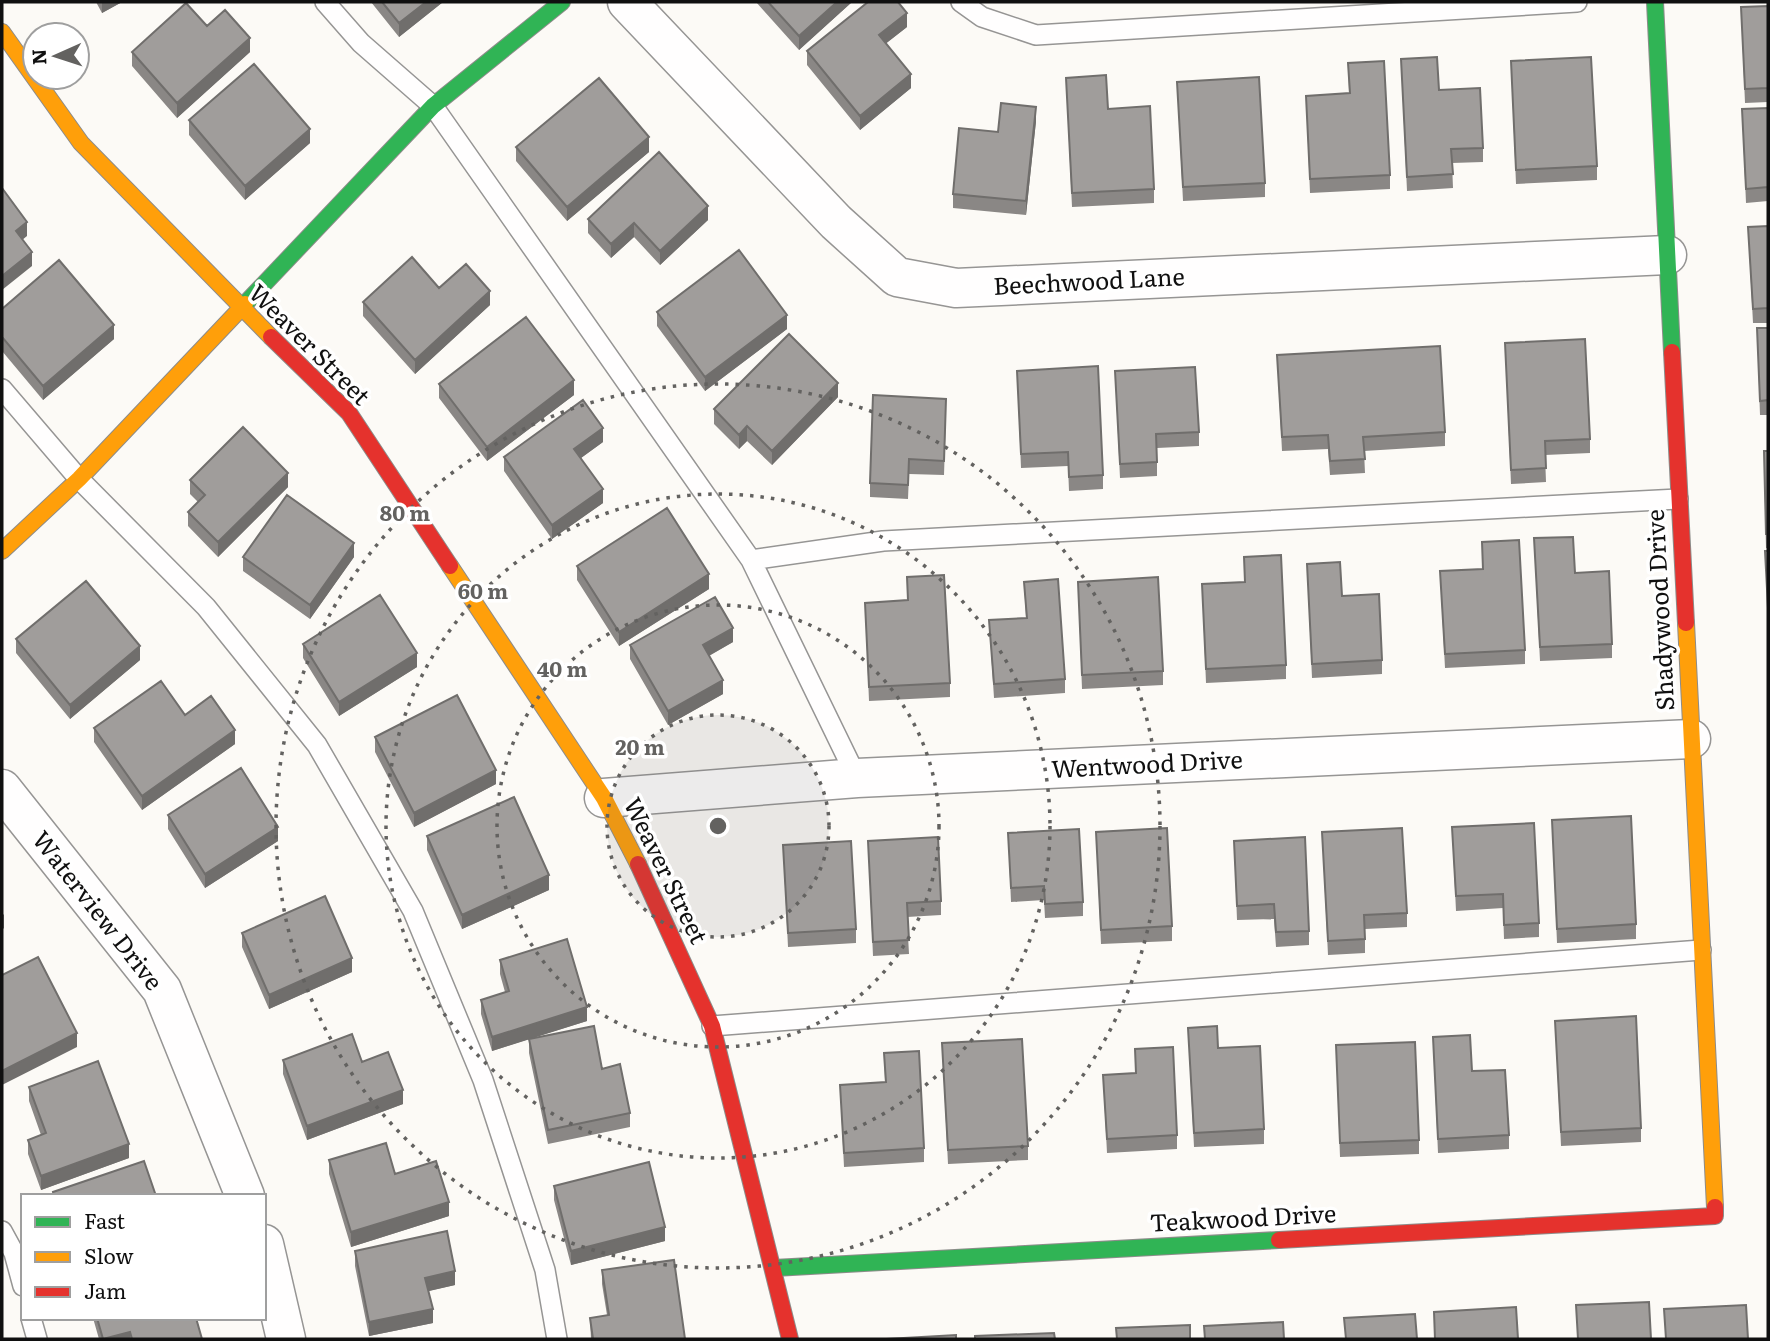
<svg xmlns="http://www.w3.org/2000/svg" width="1770" height="1341" viewBox="0 0 1770 1341" font-family="Literata,serif">
<style>
.lines{fill:none;stroke-linecap:round;stroke-linejoin:round}
.lane-casing{stroke:#969594;stroke-width:22}
.street-casing{stroke:#969594;stroke-width:41}
.fast-casing{stroke:#8d8c8a;stroke-width:18}
.slow-casing{stroke:#8d8c8a;stroke-width:18}
.jam-casing{stroke:#8d8c8a;stroke-width:18}
.lane{stroke:#fffefe;stroke-width:19}
.street{stroke:#fffefe;stroke-width:38}
.fast{stroke:#30b455;stroke-width:16}
.slow{stroke:#ff9f0a;stroke-width:16}
.jam{stroke:#e5322d;stroke-width:16}
.wall{fill:#8a8785}
.shaded-wall{fill:#706e6c}
.building{fill:#a09d9b;stroke:#706e6c;stroke-width:2}
.ring{fill:none;stroke:#636260;stroke-width:3.5;stroke-dasharray:3.5 7}
.labels{text-anchor:middle;stroke-width:7;stroke-linejoin:round;paint-order:stroke}
.street-label{font-size:24px;fill:#101010;stroke:#fff}
.centre{fill:#636260;stroke:#fff;stroke-width:3.5}
.ring-label{font-size:21px;text-anchor:middle;font-weight:bold;fill:#636260;stroke:#fff;stroke-width:7;stroke-linejoin:round;paint-order:stroke}
</style>
<rect width="100%" height="100%" fill="#fcfaf6"/>
<g class="lines">
<defs>
<path id="lane" d="M325,2l36,41 72,63 318,454 106,218
M961,2l21,15 54,18 541,-33
M2,389l77,90 127,128 111,138 96,166 70,169 62,190 12,69
M751,560l132,-19 795,-42
M712,1026l989,-76
M2,1231l12,22 9,33
M31,1318l6,21"/>
<path id="street" d="M627,2l209,220 61,55 59,11 711,-33
M2,789l160,201 83,206
M604,798l253,-20 834,-39
M264,1244l22,95"/>
<path id="fast" d="M1655,2l17,350
M245,304l188,-198 129,-104
M774,1268l505,-28"/>
<path id="slow" d="M2,32l79,111 190,194
M2,551l77,-72 166,-175
M450,566l154,232 34,66
M1686,623l29,584"/>
<path id="jam" d="M271,337l78,76 101,153
M1672,352l14,271
M638,864l74,162 78,313
M1279,1240l436,-24v-9"/>
</defs>
<use href="#lane" class="lane-casing"/>
<use href="#street" class="street-casing"/>
<use href="#fast" class="fast-casing"/>
<use href="#slow" class="slow-casing"/>
<use href="#jam" class="jam-casing"/>
<use href="#lane" class="lane"/>
<use href="#street" class="street"/>
<use href="#fast" class="fast"/>
<use href="#slow" class="slow"/>
<use href="#jam" class="jam"/>
</g>
<path class="wall" d="M96,2h26l-20,11z
M371,2h72l-44,35z
M756,2h96l-53,48z
M1768,6v96l-23,1 -4,-96z
M207,26l43,26 -73,66 -45,-52v-14z
M907,27l-21,16 25,45 -51,42 -53,-65v-14z
M1401,59l38,31 44,58v14l-31,1 1,25 -46,3z
M1511,61l86,105v14l-81,4z
M1348,63l42,112v14l-80,4 -4,-97 43,-3z
M1066,78l88,111v14l-82,4z
M1177,82l88,101v14l-82,4z
M1768,108v93l-22,2 -4,-94z
M189,120l121,23 -65,57 -56,-65z
M1036,121l-10,94 -73,-7v-14l45,-62z
M516,147l133,5 -82,69 -51,-60z
M588,219l120,1 -48,45 -26,-28 -23,21 -23,-25z
M1768,226v97h-15l-5,-96z
M439,288l51,17 -75,69 -52,-58v-14z
M2,309l112,30 -71,61 -41,-49z
M657,312l130,17 -82,62 -48,-65z
M1757,328h11v87h-8z
M1505,343l85,96v14l-45,2 1,27 -35,2z
M1277,355l168,77v14l-81,5 1,22 -35,2 -2,-26 -46,2z
M1017,371l86,104v14l-34,2 -1,-25 -47,2z
M1115,371l84,61v14l-42,2v28l-37,2z
M439,384l135,11 -87,66 -48,-63z
M838,397l-66,68 -25,-24 -8,8 -25,-25v-15z
M946,413l-2,62 -35,-1 -1,25 -38,-2v-14z
M603,442l-22,16 22,45 -51,36 -48,-68v-14z
M1768,451v97h-2l-2,-83z
M190,480l98,7 -70,70 -30,-31v-14l10,-10 -8,-8z
M1534,538l78,106v14l-72,3z
M1482,542l43,108v14l-80,4 -5,-97 42,-2z
M243,557h111l-44,62 -67,-48z
M1244,557l42,108v14l-80,4 -4,-99 42,-2z
M1307,564l35,32 40,64v14l-70,4z
M577,566l132,23 -90,57 -42,-66z
M907,577l43,106v14l-81,4 -4,-98 42,-3z
M1024,582l41,97v14l-71,5 -5,-78 37,-2z
M1078,582l85,89v14l-81,4z
M16,639l124,21 -70,59 -54,-66z
M733,642l-24,14 14,38 -55,31 -38,-66v-14z
M303,644l114,23 -78,49 -36,-58z
M185,715l50,29 -93,66 -48,-68v-14z
M375,737l121,47 -82,43 -39,-75z
M168,815l110,26 -73,47 -37,-59z
M1552,820l84,104v15l-79,4z
M1452,827l87,96v14l-35,2 -1,-31 -47,3z
M1096,832l76,94v15l-71,3z
M1322,832l85,81v14l-42,2v24l-37,2z
M1008,833l75,69v14l-38,2 -1,-18 -33,2z
M427,836l122,54 -87,39 -35,-79z
M868,841l73,60v14l-34,2 2,37 -36,2z
M1234,841l75,90v14l-33,2 -2,-28 -37,1z
M783,845l73,84v14l-68,4z
M242,933l110,39 -83,37 -27,-62z
M500,960l87,61 -55,17 70,31 28,44v14l-82,17 -19,-91v-14l-37,12 -11,-37v-14l24,-8 -5,-18z
M1555,1021l86,107v14l-80,4z
M1188,1028l30,20 46,81v15l-70,3z
M1433,1037l39,34 37,64v14l-71,4z
M942,1043l86,103v14l-80,4z
M1336,1045l83,95v14l-79,3z
M1135,1049l42,86v14l-70,4 -4,-78 33,-2z
M884,1053l40,95v14l-80,5 -4,-82 45,-3z
M283,1060l79,2 41,42 -96,36 -24,-66z
M29,1087l100,71 -88,32 -13,-36v-14l13,-5 -12,-34z
M329,1160l66,14 54,42 -98,31 -22,-73z
M554,1186l111,55 -94,24 -17,-65z
M355,1251l100,34 -27,6 5,32 -64,13 -14,-70z
M602,1270l83,69h-94l-1,-21 17,-3 -5,-31z
M93,1318h103l6,21h-103z"/>
<path class="shaded-wall" d="M102,2h20l-20,11z
M426,2h17l-44,35v-14z
M837,2h15l-53,48v-14z
M907,13v14l-28,22v-14z
M250,38v14l-73,66v-15z
M911,74v14l-51,42v-14z
M1036,107v14l-10,94v-14z
M310,129v14l-65,57v-14z
M649,137v15l-82,69v-14z
M708,206v14l-48,45v-14z
M27,222v14l-11,9v-14z
M634,223v14l-23,21v-14z
M32,252v14l-30,24v-14z
M490,291v14l-75,69v-14z
M787,315v14l-82,62v-14z
M114,325v14l-71,61v-14z
M574,380v15l-87,66v-14z
M838,383v14l-66,68v-14z
M747,426v15l-8,8v-14z
M603,428v14l-29,21v-14z
M288,473v14l-70,70v-15z
M603,489v14l-51,36v-14z
M354,543v14l-44,62v-14z
M709,574v15l-90,57v-14z
M733,628v14l-30,17v-14z
M140,646v14l-70,59v-14z
M417,653v14l-78,49v-14z
M723,680v14l-55,31v-14z
M235,730v14l-93,66v-14z
M496,770v14l-82,43v-14z
M278,827v14l-73,47v-14z
M549,875v15l-87,39v-14z
M4,914v14l-2,2v-14z
M352,958v14l-83,37v-14z
M587,1007v14l-95,30v-14z
M77,1033v14l-75,38v-14z
M403,1090v14l-96,36v-14z
M129,1144v14l-88,32v-14z
M449,1202v14l-98,31v-15z
M665,1227v14l-94,24v-14z
M455,1271v14l-30,7v-14z
M433,1309v14l-64,13v-14z
M130,1332v7h-26z"/>
<path class="building" d="M382,2h44l-27,21z
M768,2h69l-38,34z
M868,2h30l9,11 -28,22 32,39 -51,42 -53,-65z
M186,3l21,23 18,-16 25,28 -73,65 -45,-51z
M1768,6v82l-23,1 -4,-82z
M1437,57l2,33 41,-2 3,60 -32,1 2,25 -46,3 -6,-118z
M1591,57l6,109 -81,4 -5,-109z
M1384,61l6,114 -80,4 -4,-83 44,-3 -2,-30z
M254,64l56,65 -65,57 -56,-66z
M1106,75l2,34 42,-3 4,83 -82,4 -6,-115z
M1259,77l6,106 -82,4 -6,-105z
M599,78l50,59 -82,70 -51,-60z
M1001,103l35,4 -10,94 -73,-7 6,-66 39,4z
M1768,108v79l-22,2 -4,-80z
M659,152l49,54 -48,45 -26,-28 -23,21 -23,-25z
M2,188l25,34 -11,9 16,21 -30,24z
M1768,226v82l-15,1 -5,-82z
M739,250l48,65 -82,62 -48,-65z
M412,257l27,31 27,-24 24,27 -75,69 -52,-58z
M59,260l55,65 -71,61 -41,-49v-28z
M526,317l48,63 -87,67 -48,-63z
M1757,328h11v72l-8,1z
M789,334l49,49 -66,68 -25,-25 -8,9 -25,-26z
M1585,339l5,100 -45,2 1,27 -35,2 -6,-127z
M1440,346l5,86 -82,5 2,22 -35,2 -2,-26 -46,2 -5,-82z
M1098,366l5,109 -34,2 -1,-25 -47,2 -4,-83z
M1195,367l4,65 -43,2 1,28 -37,2 -5,-93z
M873,395l73,4 -2,62 -35,-2 -1,26 -38,-2z
M583,400l20,28 -29,21 29,40 -51,36 -48,-68z
M243,427l45,46 -70,69 -30,-30 17,-17 -15,-15z
M1764,451h4v83h-2z
M287,495l67,48 -44,62 -67,-48z
M667,508l42,66 -90,58 -42,-66z
M1573,537l2,36 34,-2 3,73 -72,3 -6,-109z
M1519,540l6,110 -80,4 -5,-83 43,-2 -1,-27z
M1765,551h3v57z
M1281,555l5,110 -80,4 -4,-85 43,-2 -1,-25z
M1340,562l2,34 37,-2 3,66 -70,4 -5,-100z
M944,575l6,108 -81,4 -4,-84 43,-3 -1,-23z
M1158,577l5,94 -81,4 -4,-93z
M1058,579l7,100 -71,5 -5,-64 38,-2 -3,-36z
M86,581l54,65 -70,59 -54,-66z
M380,595l37,58 -78,49 -36,-58z
M715,597l18,31 -30,17 20,35 -55,31 -38,-66z
M161,681l24,34 26,-19 24,34 -93,66 -48,-68z
M457,695l39,75 -82,43 -39,-76z
M241,768l37,59 -73,47 -37,-59z
M514,797l35,78 -87,40 -35,-79z
M1631,816l5,108 -79,5 -5,-109z
M1534,823l5,100 -35,2 -1,-31 -47,2 -4,-69z
M1167,828l5,98 -71,4 -5,-98z
M1402,828l5,85 -43,2 1,24 -37,2 -6,-109z
M1079,829l4,73 -38,2 -1,-18 -33,2 -3,-55z
M938,837l3,64 -34,2 2,37 -36,2 -5,-101z
M1305,837l4,94 -33,1 -2,-28 -37,2 -3,-65z
M851,841l5,88 -68,4 -5,-88z
M325,896l27,62 -83,37 -27,-62z
M567,939l20,68 -95,30 -11,-37 28,-9 -9,-31z
M38,957l39,76 -75,38v-96z
M1636,1016l5,112 -80,4 -6,-111z
M594,1026l8,43 18,-5 10,49 -82,17 -19,-91z
M1217,1026l1,22 42,-2 4,83 -70,4 -6,-105z
M352,1034l10,28 26,-10 15,38 -96,36 -24,-66z
M1470,1035l2,36 33,-1 4,65 -71,4 -5,-102z
M1022,1039l6,107 -80,4 -6,-107z
M1415,1042l4,98 -79,3 -4,-98z
M1173,1047l4,88 -70,4 -4,-64 33,-2 -1,-24z
M919,1051l5,97 -80,5 -4,-68 46,-3 -2,-29z
M98,1061l31,83 -88,32 -13,-36 18,-7 -17,-46z
M386,1143l9,31 41,-13 13,41 -98,30 -22,-72z
M144,1161l12,35h-102l-1,-4z
M649,1162l16,65 -94,24 -17,-65z
M447,1231l8,40 -30,7 8,31 -64,13 -14,-71z
M674,1260l11,79h-92l-3,-21 19,-3 -7,-45z
M1649,1302l2,37h-73l-2,-34z
M1746,1305l2,34h-82l-2,-30z
M1516,1307l2,32h-83l-1,-27z
M1415,1314l2,25h-71l-2,-21z
M97,1318h99l6,21h-70l-2,-7 -27,7z
M1283,1322l1,17h-79l-1,-13z
M1190,1325v14h-73l-1,-11z
M1054,1333l1,6h-80v-3z
M956,1335v4h-70z"/>
<circle cx="718" cy="826" r="111" fill="#636260" fill-opacity=".12"/>
<g class="ring">
<circle cx="718" cy="826" r="111"/>
<circle cx="718" cy="826" r="221"/>
<circle cx="718" cy="826" r="332"/>
<circle cx="718" cy="826" r="442"/>
</g>
<g class="labels">
<g class="street-label">
<text transform="translate(1089 282) rotate(-3)" y="8">Beechwood Lane</text>
<text transform="translate(309 345) rotate(45)" y="8">Weaver Street</text>
<text transform="translate(1661 610) rotate(-93)" y="8">Shadywood Drive</text>
<text transform="translate(1147 765) rotate(-3)" y="8">Wentwood Drive</text>
<text transform="translate(665 871) rotate(64)" y="8">Weaver Street</text>
<text transform="translate(97 911) rotate(52)" y="8">Waterview Drive</text>
<text transform="translate(1243 1219) rotate(-3)" y="8">Teakwood Drive</text>
</g>
</g>
<circle cx="718" cy="826" r="10" class="centre"/>
<g class="ring-label">
<text x="405" y="521">80 m</text>
<text x="483" y="599">60 m</text>
<text x="562" y="677">40 m</text>
<text x="640" y="755">20 m</text>
</g>
<rect width="1770" height="1341" fill="none" stroke="#101010" stroke-width="7"/>
<rect x="21" y="1194" width="245" height="126" fill="#ffffff" stroke="#9f9f9f" stroke-width="2"/>
<rect x="35" y="1217" width="35" height="10" fill="#30b455" stroke="#9f9f9f" stroke-width="2"/>
<text x="84" y="1229" font-size="21" fill="#101010">Fast</text>
<rect x="35" y="1252" width="35" height="10" fill="#ff9f0a" stroke="#9f9f9f" stroke-width="2"/>
<text x="84" y="1264" font-size="21" fill="#101010">Slow</text>
<rect x="35" y="1287" width="35" height="10" fill="#e5322d" stroke="#9f9f9f" stroke-width="2"/>
<text x="84" y="1299" font-size="21" fill="#101010">Jam</text>
<g transform="translate(56 56) rotate(267)"><circle r="33" fill="#ffffff" stroke="#9f9f9f" stroke-width="2"/>
<path d="M0-5L12 26L0 18L-12 26Z" fill="#636260"/>
<text y="-10" font-size="19" font-weight="bold" text-anchor="middle" fill="#101010">N</text>
</g>
</svg>
